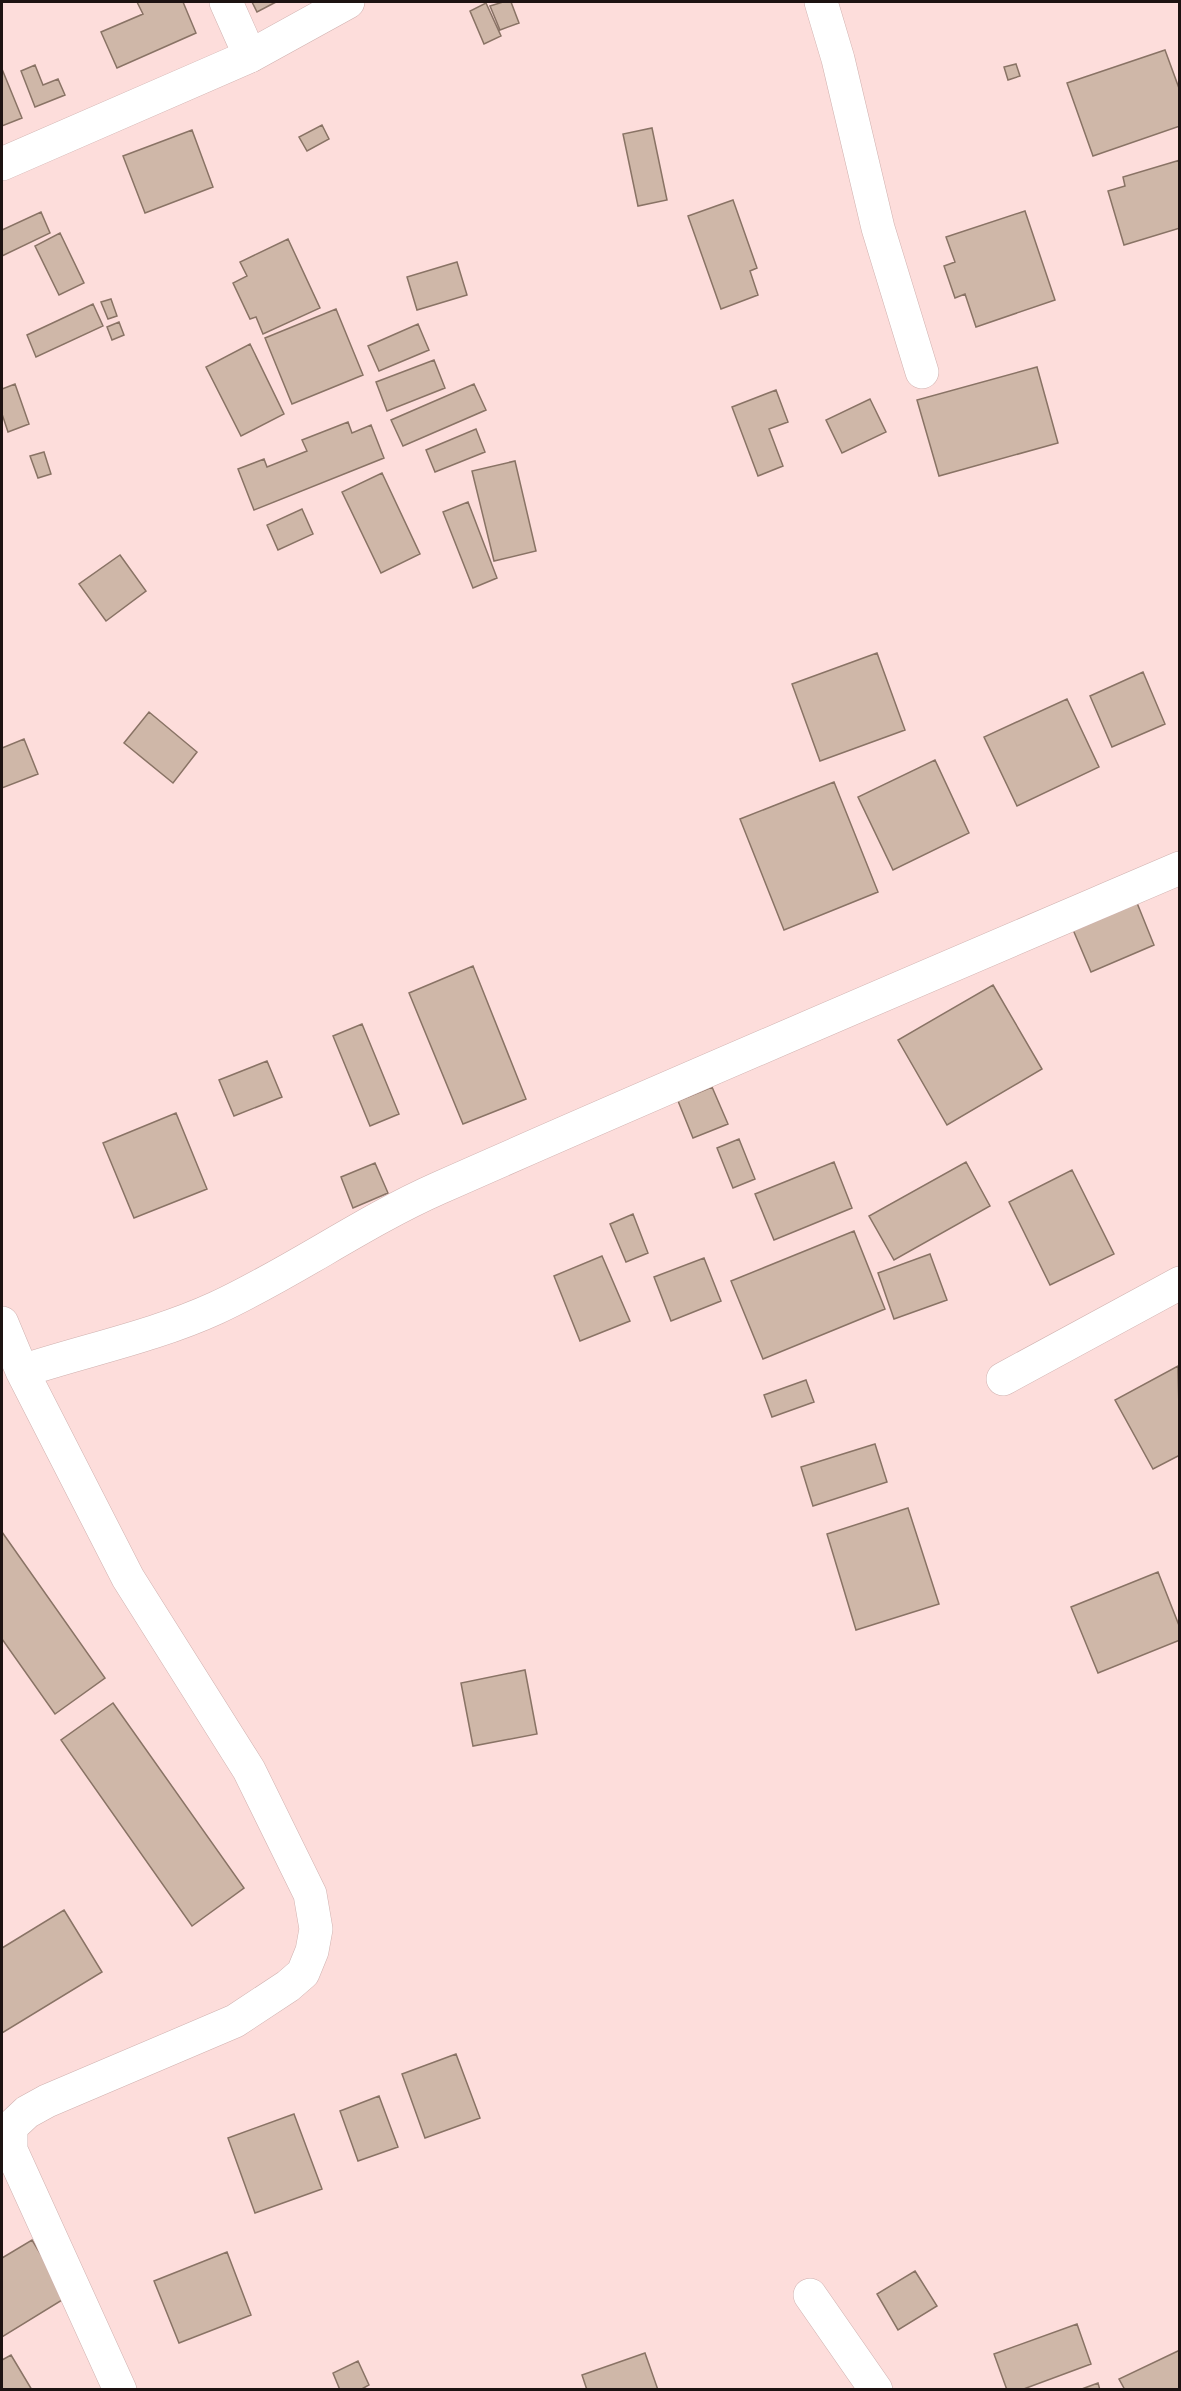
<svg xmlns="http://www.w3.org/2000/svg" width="1181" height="2391" viewBox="0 0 1181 2391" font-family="Bitter,serif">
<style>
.building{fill:#cfb7a8;stroke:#897365;stroke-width:1.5}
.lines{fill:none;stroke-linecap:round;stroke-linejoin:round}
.minor-casing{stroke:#d0b1af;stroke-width:34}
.tertiary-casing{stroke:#d0b1af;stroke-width:34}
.minor{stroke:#fff;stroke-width:33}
.tertiary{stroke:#fff;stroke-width:33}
</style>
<rect width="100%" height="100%" fill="#fddddb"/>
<path class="building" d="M137,2h46l13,31 -79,35 -16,-36 42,-18z
M252,2h24l-19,10z
M503,2h8l8,21 -19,7 -10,-24z
M486,3l15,33 -17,8 -14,-33z
M1165,50l15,41v35l-87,30 -26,-73z
M1016,64l4,12 -12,4 -4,-13z
M35,65l8,20 15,-6 7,16 -30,12 -14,-36z
M2,69l20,49 -20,8z
M322,125l7,14 -22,12 -8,-14z
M652,128l15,72 -29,6 -15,-72z
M192,130l21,57 -68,26 -22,-57z
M1180,160v68l-56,17 -16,-54 17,-5 -2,-9z
M733,200l24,68 -7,3 8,24 -37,14 -33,-93z
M1025,211l30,89 -79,27 -11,-33 -10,4 -11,-32 11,-4 -9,-25z
M41,212l9,21 -48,23v-26z
M60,233l24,50 -25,12 -24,-49z
M288,239l32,69 -57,26 -7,-17 -6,2 -17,-36 14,-7 -7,-14z
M457,262l10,33 -50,15 -10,-33z
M111,299l6,17 -9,3 -7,-17z
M93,304l10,22 -67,31 -9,-22z
M336,309l27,66 -71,29 -27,-66z
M119,322l5,13 -12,5 -5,-13z
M418,324l11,26 -50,21 -11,-25z
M250,344l34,70 -43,22 -35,-69z
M434,360l11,28 -58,23 -11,-29z
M1037,367l21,76 -119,33 -22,-76z
M15,384l14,40 -21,8 -6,-18v-25z
M474,384l12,26 -83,36 -12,-26z
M776,390l12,32 -19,7 14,37 -25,10 -26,-69z
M870,399l16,33 -44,21 -16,-33z
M348,422l4,11 19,-8 13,33 -130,52 -16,-41 26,-10 3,8 40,-16 -5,-11z
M476,429l9,23 -50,20 -9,-22z
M44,452l7,22 -13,4 -8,-22z
M515,461l21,90 -42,10 -22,-90z
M382,473l38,81 -39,19 -39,-81z
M468,502l29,76 -24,10 -30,-76z
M302,509l11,25 -35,16 -11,-25z
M120,555l26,36 -40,30 -27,-37z
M877,653l28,77 -85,31 -28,-77z
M1143,672l22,52 -53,23 -22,-51z
M1067,699l32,68 -82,39 -33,-69z
M149,712l48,40 -24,31 -49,-40z
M24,739l14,35 -36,14v-40z
M935,760l34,73 -76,37 -35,-73z
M834,782l44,110 -94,38 -44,-111z
M1135,898l19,47 -63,27 -20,-47z
M473,966l53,133 -63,25 -54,-131z
M993,985l49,84 -95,56 -49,-85z
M362,1024l37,90 -29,12 -37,-90z
M267,1061l15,36 -48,19 -15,-36z
M712,1087l16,37 -35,14 -15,-37z
M176,1113l31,76 -73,29 -31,-75z
M739,1139l16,40 -22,9 -16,-40z
M834,1162l18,46 -78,32 -19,-46z
M966,1162l24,44 -96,54 -25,-44z
M375,1163l13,30 -35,15 -12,-31z
M1072,1170l42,84 -64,31 -41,-83z
M633,1214l15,39 -22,9 -16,-38z
M854,1231l31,78 -122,50 -32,-78z
M930,1254l17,46 -53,19 -16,-46z
M602,1256l28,65 -50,20 -26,-65z
M704,1258l17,43 -50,20 -17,-44z
M1178,1366l2,89 -27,14 -38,-69z
M806,1380l8,22 -42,15 -8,-22z
M875,1444l12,38 -74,24 -12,-39z
M908,1508l31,96 -83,26 -29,-96z
M2,1532l103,146 -50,36 -53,-75z
M1158,1572l22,56v12l-82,33 -27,-66z
M525,1670l12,64 -64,12 -12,-63z
M113,1703l131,185 -52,38 -131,-186z
M64,1910l38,62 -100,61v-85z
M456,2054l24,64 -55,20 -23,-64z
M379,2096l19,51 -40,14 -18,-50z
M294,2114l28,75 -67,24 -27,-75z
M32,2240l35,57 -65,40v-79z
M227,2252l24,63 -72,28 -25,-62z
M915,2271l22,35 -39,24 -21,-36z
M1077,2324l14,40 -70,26h-14l-13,-36z
M1180,2350v40h-55l-6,-11z
M645,2353l13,37h-71l-5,-15z
M11,2355l21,35h-30v-30z
M358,2361l11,24 -9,5h-20l-7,-17z
M1098,2383l2,7h-21z"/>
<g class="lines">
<defs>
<path id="minor" d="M226,2l24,54
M821,2l17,57 40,169 44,144
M2,1323l20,48 106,207 121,192 61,124 6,35 -4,22 -9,22 -15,13 -53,35 -188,80 -20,11 -16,15v23l109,240
M22,1371c64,-21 133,-35 194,-63 76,-35 146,-86 223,-120 246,-109 493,-214 741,-320
M1003,1379l177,-96
M810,2295l66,95"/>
<path id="tertiary" d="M2,164l248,-108 98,-54"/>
</defs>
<use href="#minor" class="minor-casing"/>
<use href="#tertiary" class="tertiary-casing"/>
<use href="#minor" class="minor"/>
<use href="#tertiary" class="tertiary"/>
</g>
<rect width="1181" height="2391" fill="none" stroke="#1d1312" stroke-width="6"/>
</svg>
